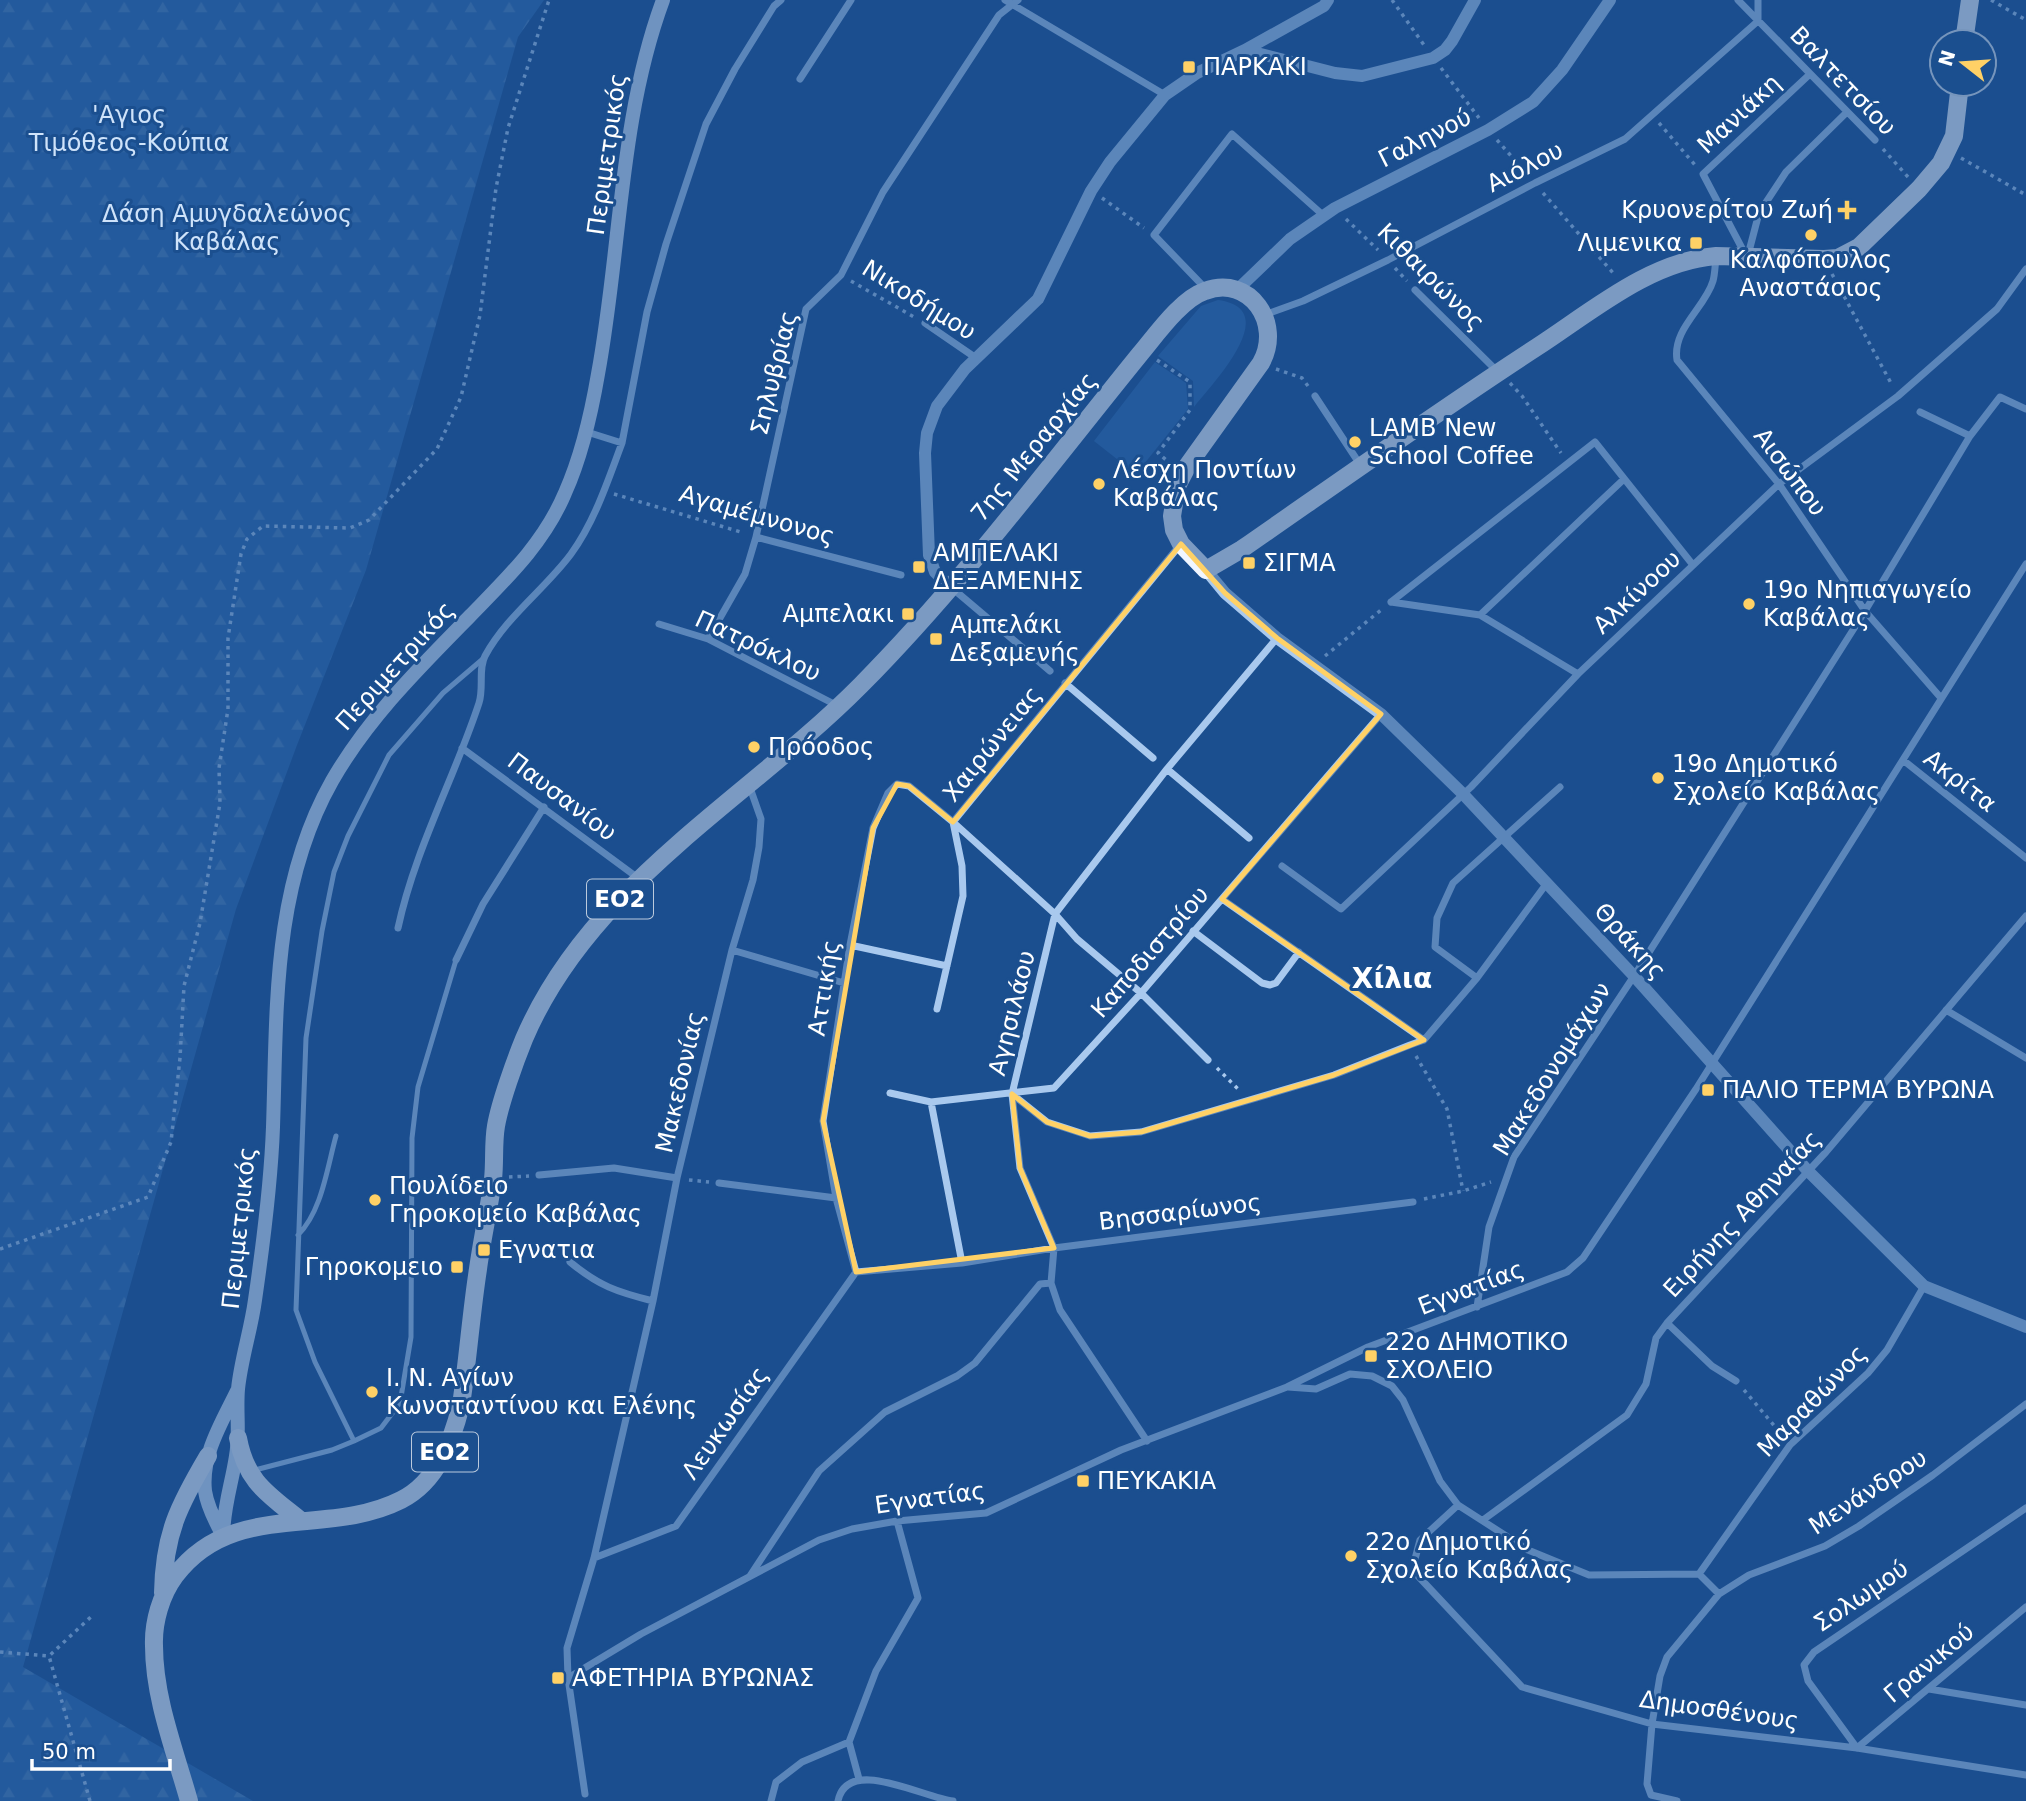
<svg xmlns="http://www.w3.org/2000/svg" width="2026" height="1801" viewBox="0 0 2026 1801" font-family="'DejaVu Sans',sans-serif">
<style>
.green{fill:#2e69ad}
.forest{fill:url(#forest-firs)}
.lines{fill:none;stroke-linecap:round;stroke-linejoin:round}
.path{stroke:#a9c9ee;stroke-width:3.5;stroke-dasharray:3.5 5;stroke-linecap:butt}
.service{stroke:#a9c9ee;stroke-width:5}
.minor{stroke:#a9c9ee;stroke-width:7}
.tertiary{stroke:#a9c9ee;stroke-width:12}
.secondary{stroke:#d6e6fa;stroke-width:14}
.primary{stroke:#f0f6ff;stroke-width:18}
.marked{fill:none;stroke:#ffd166;stroke-width:5;stroke-linejoin:round}
.poi-dot{fill:#ffd166;stroke:#1b4f8f;stroke-width:2.5}
.labels{text-anchor:middle;stroke-width:6;stroke-linejoin:round;paint-order:stroke}
.shield{fill:#1b4f8f;stroke:#bbcadd;stroke-width:2}
.shield-label{font-size:23px;font-weight:bold;fill:#fff}
.poi-label{font-size:24px;fill:#fff;stroke:#1b4f8f;text-anchor:start}
.street-label{font-size:24px;fill:#fff;stroke:#1b4f8f}
.park-label{font-size:24px;fill:#cfe3fa;stroke:#1b4f8f}
.quarter-label{font-size:28px;font-weight:bold;fill:#fff;stroke:#1b4f8f}
</style>
<defs>
<pattern id="forest-firs" width="22" height="20" patternUnits="userSpaceOnUse" patternTransform="scale(1.75)"><rect width="22" height="20" fill="#2e69ad"/><path d="M5 1l3.5 6h-7zM16 11l3.5 6h-7z" fill="#4d80b9"/></pattern>
</defs>
<rect width="100%" height="100%" fill="#1b4f8f"/>
<path class="green" d="M1218,300c67,9 -6,84 -24,107l-1,-26 -35,-25 43,-50z
M1155,362l31,21 2,26 -52,65 -42,-33z"/>
<path class="forest" d="M0,0h544l-26,37 -152,533 -69,175 -61,164 -213,758 230,134h-253z"/>
<g class="lines">
<path class="path" d="M1392,0l32,45
M1991,0l35,20
M1441,68l38,50
M1659,123l36,42
M1497,140l30,34
M1883,149l25,28
M1961,158l65,37
M1543,193l71,81
M1102,198l42,30
M1346,219l32,31
M1395,268l12,13
M1832,274l60,111
M851,281l63,36
M1157,360l33,22v28l-32,43 13,11
M1276,369l26,9 6,8
M1510,383l12,13 39,57
M614,494l130,39
M1325,656l56,-46
M1416,1056l31,53 16,82
M1217,1068l22,22
M509,1177l20,-1
M689,1180l20,2
M1424,1199l39,-8 28,-9
M0,1249l148,-52 23,-55 9,-84 4,-72 16,-63 20,-120 -1,-35 9,-59v-71l13,-84 6,-15 16,-13 87,2 19,-8 68,-71 24,-52 19,-82 16,-127 12,-60 41,-128
M1744,1390l38,45
M0,1652l49,4
M90,1801l-41,-145 45,-42"/>
<path class="service" d="M456,960l-38,127 -6,51 -1,199 -11,66 -19,25 -27,13 -39,-79 -19,-52 10,-272 16,-107 12,-59 14,-36 41,-81 54,-62 41,-35
M298,1235c24,-24 29,-67 38,-99
M255,1470l77,-20 22,-9"/>
<path class="minor" d="M1005,0l160,95
M1738,0l137,140
M800,79l51,-79
M1745,254l-42,-80 107,-100
M1748,255l11,-42 27,-41 61,-60
M1716,258c-1,7 -1,16 -3,23 -8,27 -41,48 -36,79l102,124 86,127 76,87
M1206,289l-52,-54 78,-101 92,82
M1415,290l83,82
M1264,315l39,-14 85,-41 147,-77 90,-44 133,-118v-21
M925,323l51,35
M1315,396l46,70
M1920,412l50,24
M587,432l35,11 25,-131 19,-68 40,-120 29,-55 39,-63 7,-6
M756,537l145,38
M952,588l98,83
M1391,602l204,-160 98,123
M1391,602l89,13 98,59
M1480,615l144,-136
M659,624l49,15 128,66
M708,639l37,-65 11,-37 50,-228 35,-34 42,-83 116,-177 19,-15
M1065,683l88,75
M462,748l176,130
M1903,760l123,98
M1167,769l82,69
M1282,866l59,43 130,-122 107,-113 201,-190 119,-88 99,-87 29,-40
M1222,899l202,141
M398,928c17,-79 56,-149 81,-225 5,-15 -1,-34 6,-47 21,-39 60,-67 86,-102 24,-33 37,-74 51,-111
M1193,931l69,52 8,2 6,-2 23,-31
M850,945l97,21
M732,950l112,33
M456,960l27,-56 61,-97
M1477,978l-42,-31 2,-29 16,-35 107,-96
M937,1009l26,-113 -1,-30 -9,-44 227,-277
M1946,1010l80,48
M890,1093l41,9 123,-14 87,-95 240,-279
M1012,1094l35,28 43,14 51,-4 193,-57 76,-30 14,-5 53,-62 70,-95
M931,1102l31,161
M539,1175l75,-7 63,10
M719,1183l117,15
M570,1262c29,24 47,30 83,39
M856,1272l-20,-74 -13,-77 27,-176 23,-117 15,-35 9,-9 12,2 44,36 102,92 22,25 64,54 67,67
M856,1272l106,-9 92,-15 359,-46
M1477,1307l12,-80 25,-70 120,-181 231,-365 105,-175 30,-39 26,12
M1667,1323l45,43 24,15
M1288,1387l28,2 34,-15 22,2 20,10 11,14 37,81 18,24 70,45 61,25 110,-1 20,20
M1147,1441l-87,-131 -9,-27 3,-35 -34,-80 -8,-74 43,-180 112,-145 110,-131
M1458,1505l-38,35 -5,19 3,17 104,111 130,37 205,24 169,27
M2026,1508l-212,144 -10,13 4,16 49,67 169,-141
M1483,1520l144,-105 19,-31 10,-46 11,-15 159,-171 200,-236
M594,1558l82,-32 180,-254
M1699,1574l91,-129 78,-72 19,-23 37,-64
M750,1576l69,-105 66,-59 72,-36 18,-13 65,-79 11,-1
M568,1678l73,-44 178,-94 33,-11 45,-8 89,-8 135,-63 166,-63 81,-40 199,-75 16,-14 113,-169 330,-525
M1929,1689l97,16
M849,1742l27,-71 42,-73 -21,-77
M585,1794l-17,-116 -1,-30 27,-90 59,-257 24,-123 55,-228 21,-70 6,-33 2,-28 -12,-34
M771,1801l5,-19 26,-20 47,-20 10,37
M838,1801c9,-46 86,-3 115,0
M1677,1801l-26,-6 -4,-11 5,-60 8,-48 7,-19 52,-63 30,-19 76,-29 34,-20 74,-51 93,-71"/>
<path class="tertiary" d="M1245,50l79,-44 4,-6
M1237,290l53,-51 45,-31 153,-78 45,-28 29,-32 48,-70
M1206,570l19,23 52,45 104,76 82,80 171,182 174,195 116,115 102,41
M951,588l-16,-16 -6,-17 -4,-102 2,-20 10,-27 28,-37 73,-70 53,-108 19,-29 55,-67 32,-22 48,-23 90,23 27,3 71,-18 12,-8 7,-9 23,-41"/>
<path class="secondary" d="M221,1532c-7,-13 -14,-27 -16,-41 -4,-36 17,-69 32,-100
M223,1537c0,-29 9,-54 13,-81 4,-23 0,-44 2,-67 3,-30 13,-59 17,-89 8,-55 16,-118 18,-173 4,-118 -1,-240 59,-346 36,-63 87,-113 138,-165 37,-38 74,-73 95,-123 17,-38 26,-78 33,-119 23,-124 21,-255 65,-374"/>
<path class="primary" d="M1964,42l6,-42
M238,1438c8,44 30,56 62,82
M163,1593c1,-59 16,-88 45,-137
M189,1801c-14,-50 -35,-103 -35,-155 -1,-24 7,-51 21,-70 58,-77 151,-38 226,-76 36,-18 51,-59 60,-95 7,-46 10,-91 17,-136 4,-30 11,-60 15,-90 2,-17 0,-36 3,-53 4,-23 19,-65 28,-87 66,-155 223,-239 337,-354 102,-103 188,-219 279,-331 16,-19 41,-55 65,-63 45,-17 78,33 56,72l-73,102 -11,21 -5,30 2,14 7,14 25,26 36,-21c98,-68 195,-137 295,-202 54,-35 113,-86 179,-91l108,3 14,-1 21,-11 60,-58 22,-26 13,-27 6,-52"/>
</g>
<path d="M0 0H2026V1801H0ZM1181,544l44,49 52,45 104,76 -159,185 202,141 -90,35 -193,57 -51,4 -43,-14 -35,-28 8,74 34,80 -198,24 -33,-151 50,-293 24,-44 12,2 44,36z" fill="#1b4f8f" fill-opacity=".55" fill-rule="evenodd"/>
<path class="marked" d="M1181,544l44,49 52,45 104,76 -159,185 202,141 -90,35 -193,57 -51,4 -43,-14 -35,-28 8,74 34,80 -198,24 -33,-151 50,-293 24,-44 12,2 44,36z"/>
<g class="poi-dot">
<rect x="1182" y="60" width="14" height="14" rx="3.5"/>
<path d="M1843.5 199.5h7v7h7v7h-7v7h-7v-7h-7v-7h7z"/>
<circle cx="1811" cy="235" r="7"/>
<rect x="1689" y="236" width="14" height="14" rx="3.5"/>
<circle cx="1355" cy="442" r="7"/>
<circle cx="1099" cy="484" r="7"/>
<rect x="1242" y="556" width="14" height="14" rx="3.5"/>
<rect x="912" y="560" width="14" height="14" rx="3.5"/>
<circle cx="1749" cy="604" r="7"/>
<rect x="901" y="607" width="14" height="14" rx="3.5"/>
<rect x="929" y="632" width="14" height="14" rx="3.5"/>
<circle cx="754" cy="747" r="7"/>
<circle cx="1658" cy="778" r="7"/>
<rect x="1701" y="1083" width="14" height="14" rx="3.5"/>
<circle cx="375" cy="1200" r="7"/>
<rect x="477" y="1243" width="14" height="14" rx="3.5"/>
<rect x="450" y="1260" width="14" height="14" rx="3.5"/>
<rect x="1364" y="1349" width="14" height="14" rx="3.5"/>
<circle cx="372" cy="1392" r="7"/>
<rect x="1076" y="1474" width="14" height="14" rx="3.5"/>
<circle cx="1351" cy="1556" r="7"/>
<rect x="551" y="1671" width="14" height="14" rx="3.5"/>
</g>
<g class="labels">
<g class="shield">
<rect x="587" y="879.5" width="66" height="39" rx="5"/>
<rect x="412" y="1432.5" width="66" height="39" rx="5"/>
</g>
<g class="shield-label">
<text x="620" y="907">ΕΟ2</text>
<text x="445" y="1460">ΕΟ2</text>
</g>
<g class="poi-label">
<text x="1203" y="75">ΠΑΡΚΑΚΙ</text>
<text x="1833" y="218" text-anchor="end">Κρυονερίτου Ζωή</text>
<text x="1682" y="251" text-anchor="end">Λιμενικα</text>
<text x="1811" y="268" text-anchor="middle">Καλφόπουλος<tspan x="1811" dy="28">Αναστάσιος</tspan></text>
<text x="1369" y="436">LAMB New<tspan x="1369" dy="28">School Coffee</tspan></text>
<text x="1113" y="478">Λέσχη Ποντίων<tspan x="1113" dy="28">Καβάλας</tspan></text>
<text x="933" y="561">ΑΜΠΕΛΑΚΙ<tspan x="933" dy="28">ΔΕΞΑΜΕΝΗΣ</tspan></text>
<text x="1263" y="571">ΣΙΓΜΑ</text>
<text x="1763" y="598">19ο Νηπιαγωγείο<tspan x="1763" dy="28">Καβάλας</tspan></text>
<text x="894" y="622" text-anchor="end">Αμπελακι</text>
<text x="950" y="633">Αμπελάκι<tspan x="950" dy="28">Δεξαμενής</tspan></text>
<text x="768" y="755">Πρόοδος</text>
<text x="1672" y="772">19ο Δημοτικό<tspan x="1672" dy="28">Σχολείο Καβάλας</tspan></text>
<text x="1722" y="1098">ΠΑΛΙΟ ΤΕΡΜΑ ΒΥΡΩΝΑ</text>
<text x="389" y="1194">Πουλίδειο<tspan x="389" dy="28">Γηροκομείο Καβάλας</tspan></text>
<text x="498" y="1258">Εγνατια</text>
<text x="443" y="1275" text-anchor="end">Γηροκομειο</text>
<text x="1385" y="1350">22ο ΔΗΜΟΤΙΚΟ<tspan x="1385" dy="28">ΣΧΟΛΕΙΟ</tspan></text>
<text x="386" y="1386">Ι. Ν. Αγίων<tspan x="386" dy="28">Κωνσταντίνου και Ελένης</tspan></text>
<text x="1097" y="1489">ΠΕΥΚΑΚΙΑ</text>
<text x="1365" y="1550">22ο Δημοτικό<tspan x="1365" dy="28">Σχολείο Καβάλας</tspan></text>
<text x="572" y="1686">ΑΦΕΤΗΡΙΑ ΒΥΡΩΝΑΣ</text>
</g>
<g class="street-label">
<text transform="translate(1843 81) rotate(46)" y="8">Βαλτετσίου</text>
<text transform="translate(1739 114) rotate(-43)" y="8">Μανιάκη</text>
<text transform="translate(1425 138) rotate(-27)" y="8">Γαληνού</text>
<text transform="translate(607 154) rotate(-82)" y="8">Περιμετρικός</text>
<text transform="translate(1525 167) rotate(-27)" y="8">Αιόλου</text>
<text transform="translate(1431 277) rotate(45)" y="8">Κιθαιρώνος</text>
<text transform="translate(919 300) rotate(32)" y="8">Νικοδήμου</text>
<text transform="translate(774 373) rotate(-76)" y="8">Σηλυβρίας</text>
<text transform="translate(1034 447) rotate(-51)" y="8">7ης Μεραρχίας</text>
<text transform="translate(1790 472) rotate(53)" y="8">Αισώπου</text>
<text transform="translate(757 515) rotate(16)" y="8">Αγαμέμνονος</text>
<text transform="translate(1637 592) rotate(-43)" y="8">Αλκίνοου</text>
<text transform="translate(758 646) rotate(25)" y="8">Πατρόκλου</text>
<text transform="translate(395 666) rotate(-48)" y="8">Περιμετρικός</text>
<text transform="translate(992 744) rotate(-51)" y="8">Χαιρώνειας</text>
<text transform="translate(1960 781) rotate(38)" y="8">Ακρίτα</text>
<text transform="translate(562 797) rotate(37)" y="8">Παυσανίου</text>
<text transform="translate(1630 941) rotate(48)" y="8">Θράκης</text>
<text transform="translate(1150 952) rotate(-49)" y="8">Καποδιστρίου</text>
<text transform="translate(824 988) rotate(-81)" y="8">Αττικής</text>
<text transform="translate(1012 1013) rotate(-76)" y="8">Αγησιλάου</text>
<text transform="translate(1552 1069) rotate(-58)" y="8">Μακεδονομάχων</text>
<text transform="translate(680 1082) rotate(-77)" y="8">Μακεδονίας</text>
<text transform="translate(1180 1212) rotate(-7)" y="8">Βησσαρίωνος</text>
<text transform="translate(1742 1214) rotate(-47)" y="8">Ειρήνης Αθηναίας</text>
<text transform="translate(239 1228) rotate(-84)" y="8">Περιμετρικός</text>
<text transform="translate(1471 1288) rotate(-21)" y="8">Εγνατίας</text>
<text transform="translate(1812 1401) rotate(-46)" y="8">Μαραθώνος</text>
<text transform="translate(725 1423) rotate(-55)" y="8">Λευκωσίας</text>
<text transform="translate(1868 1492) rotate(-33)" y="8">Μενάνδρου</text>
<text transform="translate(930 1498) rotate(-8)" y="8">Εγνατίας</text>
<text transform="translate(1861 1596) rotate(-34)" y="8">Σολωμού</text>
<text transform="translate(1929 1663) rotate(-40)" y="8">Γρανικού</text>
<text transform="translate(1719 1710) rotate(8)" y="8">Δημοσθένους</text>
</g>
<g class="park-label">
<text x="129" y="123">'Αγιος<tspan x="129" dy="28">Τιμόθεος-Κούπια</tspan></text>
<text x="227" y="222">Δάση Αμυγδαλεώνος<tspan x="227" dy="28">Καβάλας</tspan></text>
</g>
<g class="quarter-label">
<text x="1392" y="988">Χίλια</text>
</g>
</g>
<g transform="translate(1963 63) rotate(287)"><circle r="33" fill="#1b4f8f" stroke="#7695bc" stroke-width="2"/>
<path d="M0-5L12 26L0 18L-12 26Z" fill="#ffd166"/>
<text y="-10" font-size="19" font-weight="bold" text-anchor="middle" fill="#ffffff">N</text>
</g>
<path d="M32 1759v10h138v-10" fill="none" stroke="#ffffff" stroke-width="3.5"/>
<text x="42" y="1759" font-size="21" fill="#ffffff" stroke="#1b4f8f" stroke-width="5" paint-order="stroke">50 m</text>
</svg>
